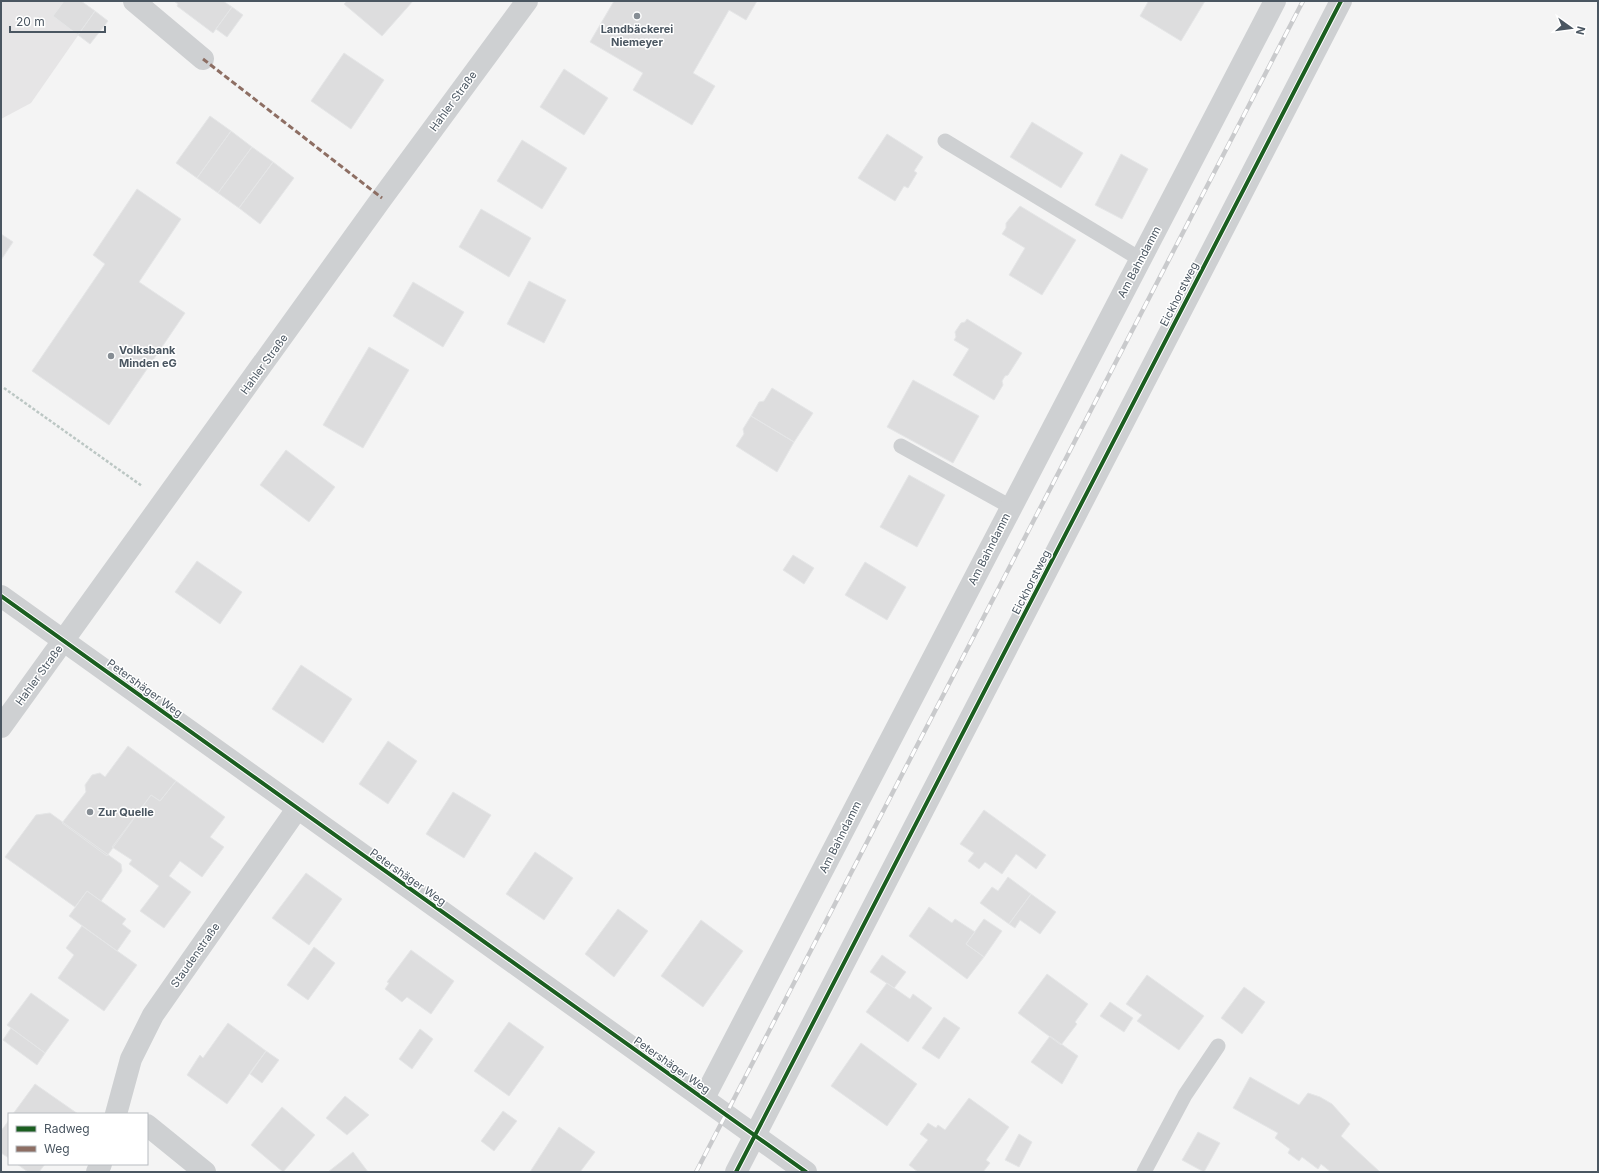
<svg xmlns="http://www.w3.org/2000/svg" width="1599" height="1173" viewBox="0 0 1599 1173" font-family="Inter,sans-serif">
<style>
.education{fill:#e6e5e6}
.building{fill:#ddddde;stroke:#e5e6e7}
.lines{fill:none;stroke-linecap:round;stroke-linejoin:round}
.path{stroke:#bcc7c4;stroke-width:2.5;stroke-dasharray:3 2;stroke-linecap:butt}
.service{stroke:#ced0d2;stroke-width:15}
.minor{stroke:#ced0d2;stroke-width:22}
.tertiary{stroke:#ced0d2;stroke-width:22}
.rail-casing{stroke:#c9cacc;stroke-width:4.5}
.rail{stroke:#fff;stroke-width:3;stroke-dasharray:9;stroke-linecap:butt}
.quiet{stroke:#8d6e63;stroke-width:3;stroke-dasharray:6 3;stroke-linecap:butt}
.cycleway-casing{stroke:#fff;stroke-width:6}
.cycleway{stroke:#1b5e20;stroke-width:4}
.poi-dot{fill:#868d94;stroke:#fff;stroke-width:1.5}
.labels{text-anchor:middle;stroke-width:3;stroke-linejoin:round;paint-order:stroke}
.poi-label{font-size:11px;font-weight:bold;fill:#4a5661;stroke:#fff;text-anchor:start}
.street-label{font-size:11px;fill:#4a5661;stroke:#fff}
</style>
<rect width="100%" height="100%" fill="#f4f4f4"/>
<path class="education" d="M1,1h80l14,10 -64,92 -30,16z"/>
<path class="building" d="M64,1h17l14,10 -17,24 -25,-19z
M174,1h49l9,6 -19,26 -36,-27 1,-2z
M347,1h66l-31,35 -38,-32z
M614,1h143l-11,19 -17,-10 -36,63 22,13 -23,39 -59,-35 10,-17 -53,-31z
M1147,1h58l-24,40 -41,-25 8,-14z
M232,7l11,8 -16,22 -11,-8z
M95,11l13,10 -18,23 -12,-9z
M344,53l40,27 -33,49 -40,-28z
M564,69l44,29 -24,37 -44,-28z
M210,116l21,15 -34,47 -21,-15z
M1032,122l51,31 -22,35 -51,-31z
M231,131l21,16 -34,46 -21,-15z
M887,134l36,23 -9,14 3,2 -9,15 -4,-2 -9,15 -37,-23z
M522,140l45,28 -25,41 -45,-28z
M252,147l21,15 -34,46 -21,-15z
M1121,154l27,15 -26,50 -27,-14z
M273,162l21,16 -34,46 -21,-16z
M137,189l44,30 -42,63 46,31 -76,112 -77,-54 73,-107 -12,-9z
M1020,206l56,34 -34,55 -33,-20 16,-27 -23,-14 4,-6v-5z
M481,209l50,29 -22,39 -50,-30z
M1,234l12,8 -12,18z
M529,281l37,19 -22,43 -37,-19z
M413,282l51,30 -21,35 -50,-31z
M967,319l55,34 -14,22 -3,1 -3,5 1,4 -9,15 -41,-25 16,-26 -15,-9 2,-3 -1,-5 6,-9 4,-1z
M369,347l40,23 -46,78 -40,-23z
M913,380l66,36 -26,47 -66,-36z
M772,388l41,25 -19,29 -43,-26 8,-14 5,-1z
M751,416l43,26 -17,30 -41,-26 8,-12 -1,-5z
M286,450l49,37 -26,35 -49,-37z
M909,475l36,20 -28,52 -37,-20z
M793,555l21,13 -10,16 -21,-14z
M197,561l45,31 -22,32 -45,-32z
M865,562l41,25 -19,33 -42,-25z
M301,665l51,34 -29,44 -51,-34z
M388,741l29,20 -29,43 -29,-20z
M128,746l48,35 -16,20 -9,-6 -44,61 -45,-33 24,-31 -1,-7 7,-10 8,-2 5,4z
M176,781l49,36 -15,20 14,10 -22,30 -22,-16 -11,15 22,16 -27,36 -24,-17 19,-25 -30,-22 3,-4 -20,-13 39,-52 9,6z
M453,792l38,23 -27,43 -38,-24z
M984,810l62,45 -10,14 -20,-15 -14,20 -17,-12 -6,7 -11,-8 6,-8 -14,-9z
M50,813l71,51 1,7 -21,30 -14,-10 -12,16 -70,-50 31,-42z
M535,852l38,26 -29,42 -38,-26z
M306,873l36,26 -33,46 -37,-27z
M1008,877l23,17 -22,30 -29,-21 12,-16 6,4z
M87,891l39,28 -4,5 9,7 -14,20 -48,-35z
M1031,894l25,18 -16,22 -20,-14 -5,8 -6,-4z
M929,907l23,16 3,-4 20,13 -9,12 18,13 -17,22 -58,-43z
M618,909l30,22 -34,46 -29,-23z
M984,919l18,12 -18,26 -18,-13z
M701,920l42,31 -40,56 -42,-31z
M82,926l55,39 -33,46 -46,-33 16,-23 -8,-7z
M314,947l21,16 -27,37 -21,-15z
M411,950l43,31 -23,33 -24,-17 -5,5 -17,-13 4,-6 -2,-1z
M882,955l24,17 -12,16 -24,-16z
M1047,974l41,30 -13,18 2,2 -16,21 -43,-32z
M1147,975l57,41 -25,34 -42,-29 5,-6 -16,-11z
M887,983l23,16 3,-5 19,14 -24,34 -42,-30z
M1244,987l21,15 -23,32 -21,-16z
M31,993l38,27 -24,33 -38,-28z
M1110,1002l23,16 -9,14 -24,-16z
M944,1017l16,11 -21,31 -17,-11z
M509,1022l35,25 -35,49 -35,-25z
M228,1023l38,28 -39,53 -40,-29 11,-17 2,-3 3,3z
M11,1028l34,25 -8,12 -34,-25z
M420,1029l13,10 -21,30 -13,-10z
M1050,1036l28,20 -16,28 -31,-22z
M861,1043l56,41 -30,42 -56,-40z
M266,1051l13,9 -17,23 -12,-9z
M1250,1077l49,28 9,-12 12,4 12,7 18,20 -9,12 39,36h-49l-10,-8 -3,5 -16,-12 -3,4 -11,-8 2,-4 -15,-11 3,-5 -45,-25z
M35,1084l43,30h-65z
M345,1096l24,19 -22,20 -21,-17z
M969,1098l40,29 -23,33 4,3 -7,9h-65l-9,-7 19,-25 -8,-6 8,-11 8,5 2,-3 7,5z
M282,1107l33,28 -32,37 -32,-27z
M503,1111l14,10 -23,30 -13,-10z
M9,1120v38l-8,-5v-22z
M559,1127l36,25 -15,20h-50z
M1198,1132l22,11 -16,29 -22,-12z
M1019,1134l13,8 -13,25 -14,-7z
M353,1152l15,20h-40l14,-11z
M17,1164h28l-6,8h-11z"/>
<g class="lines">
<path class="path" d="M4,388l138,98"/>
<path class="service" d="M945,141l195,118
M901,446l110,61
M1144,1172l41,-77 33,-49"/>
<path class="minor" d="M134,1l69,58
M704,1098l571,-1097
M116,1114l15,-55 22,-44 144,-206
M147,1125l58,47
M97,1172l4,-8
M736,1172l605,-1171"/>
<path class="tertiary" d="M1,596l805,576
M1,727l381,-529 145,-197"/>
<defs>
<path id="rail" d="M696,1172l607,-1171"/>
</defs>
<use href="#rail" class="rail-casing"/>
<use href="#rail" class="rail"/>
<path class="quiet" d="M203,59l179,139"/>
<defs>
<path id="cycleway" d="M1,596l805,576
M736,1172l605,-1171"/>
</defs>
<use href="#cycleway" class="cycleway-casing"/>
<use href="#cycleway" class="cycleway"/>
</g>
<g class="poi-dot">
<circle cx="637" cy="16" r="4"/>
<circle cx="111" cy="356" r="4"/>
<circle cx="90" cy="812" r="4"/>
</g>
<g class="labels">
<g class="poi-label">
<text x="637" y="33" text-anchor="middle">Landbäckerei<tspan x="637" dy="13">Niemeyer</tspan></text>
<text x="119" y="354">Volksbank<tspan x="119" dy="13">Minden eG</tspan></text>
<text x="98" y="816">Zur Quelle</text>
</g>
<g class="street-label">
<text transform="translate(453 101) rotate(-54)" y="4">Hahler Straße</text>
<text transform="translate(1139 262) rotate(-62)" y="4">Am Bahndamm</text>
<text transform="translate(1179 294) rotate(-63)" y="4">Eickhorstweg</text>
<text transform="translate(264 364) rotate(-54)" y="4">Hahler Straße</text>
<text transform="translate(989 549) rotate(-63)" y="4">Am Bahndamm</text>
<text transform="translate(1031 582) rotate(-63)" y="4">Eickhorstweg</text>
<text transform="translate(39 675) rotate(-54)" y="4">Hahler Straße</text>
<text transform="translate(145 688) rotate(36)" y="4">Petershäger Weg</text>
<text transform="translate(840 837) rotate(-63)" y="4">Am Bahndamm</text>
<text transform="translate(408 877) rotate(35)" y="4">Petershäger Weg</text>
<text transform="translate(195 955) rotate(-55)" y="4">Staudenstraße</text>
<text transform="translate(672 1065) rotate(35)" y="4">Petershäger Weg</text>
</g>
</g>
<rect width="1599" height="1173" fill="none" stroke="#4a5661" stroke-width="4"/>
<rect x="8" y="1113" width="140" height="52" fill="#ffffff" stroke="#b7bbc0"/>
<rect x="16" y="1126" width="20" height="6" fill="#1b5e20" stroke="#b7bbc0"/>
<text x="44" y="1133" font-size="12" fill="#4a5661">Radweg</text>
<rect x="16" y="1146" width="20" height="6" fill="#8d6e63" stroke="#b7bbc0"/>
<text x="44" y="1153" font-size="12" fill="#4a5661">Weg</text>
<g transform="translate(1571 28) rotate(104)" stroke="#ffffff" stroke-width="3" paint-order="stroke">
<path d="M0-3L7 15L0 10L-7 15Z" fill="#4a5661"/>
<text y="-6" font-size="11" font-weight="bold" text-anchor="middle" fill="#4a5661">N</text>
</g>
<path d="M10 26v6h95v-6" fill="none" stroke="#4a5661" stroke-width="2"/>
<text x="16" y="26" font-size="12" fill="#4a5661" stroke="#ffffff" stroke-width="3" paint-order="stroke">20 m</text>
</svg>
